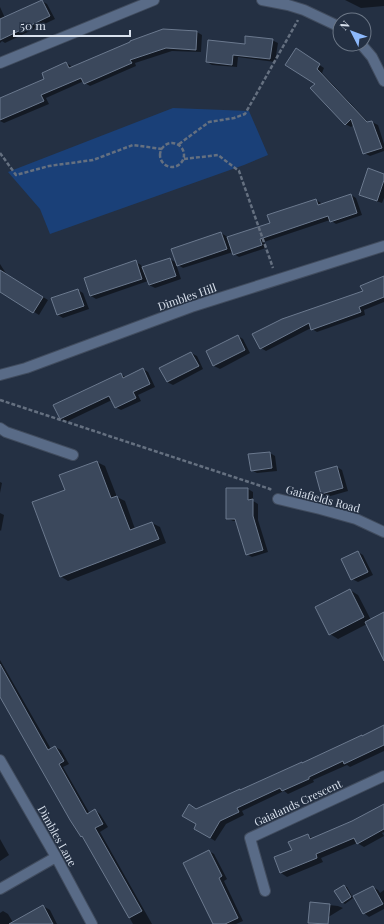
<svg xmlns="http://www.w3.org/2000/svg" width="384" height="924" viewBox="0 0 384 924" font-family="'Playfair Display',serif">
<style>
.green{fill:#1a4078}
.shadow{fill:#0007}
.building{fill:#3b485c;stroke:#6b798e}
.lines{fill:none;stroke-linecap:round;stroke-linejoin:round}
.minor-casing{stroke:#414c5e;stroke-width:12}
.path{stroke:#657080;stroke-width:2.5;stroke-dasharray:4 2;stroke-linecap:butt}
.minor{stroke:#596b87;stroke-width:10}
.labels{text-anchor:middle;stroke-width:3;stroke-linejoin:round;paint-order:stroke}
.street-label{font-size:11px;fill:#d9e1ed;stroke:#243043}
</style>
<rect width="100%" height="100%" fill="#243043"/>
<path class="green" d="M173,108l76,3 19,44 -24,10 -194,69 -10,-25 -32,-37z"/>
<path class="shadow" d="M345,0h39v6l-23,2z
M42,1l5,3 8,15 -50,24 -3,-2 -2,2v-36l5,11z
M197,32l5,3 -1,17 -29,-1 -37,12 1,3 -46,20 -5,-3 -1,-2 -38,17 3,6 -45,19 -4,-2v-22l45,-20 21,-16 5,3 1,2z
M272,40l6,3 -3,19 -37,-5 -1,10 -25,-2 -5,-3 38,-17z
M301,53l23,15 -2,5 47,50 3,-1 6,3 6,19v7l-14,5 -6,-3 -10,-29 -3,3 -6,-3 -29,-40z
M384,175v23l-2,5 -17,-6 -5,-3z
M351,195l5,3 6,17 -26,9 -6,-4 -66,22 2,6 -27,9 -5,-3 -1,-2 -50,16 -7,-4 5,15 -26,9 -6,-3 -1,-4 -52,18 -5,-3 45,-34 5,3 1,3 28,-9 7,4 44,-30 5,3 1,2 44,-14 45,-24 5,3 1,2z
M0,264l7,11 41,25 -9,15 -39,-24z
M384,277v25l-20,8 1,5 -48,17 -5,-3 -1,-1 -45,23 -5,-3 103,-57z
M78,290l5,3 6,16 -26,9 -5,-3 -5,-16z
M238,336l5,3 7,14 -30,16 -6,-3 -7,-15z
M191,353l6,3 6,13 -30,16 -6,-3z
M143,369l5,3 7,15 -17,8 3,6 -20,9 -6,-3 -3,-7 -46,22 -5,-3 -6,-14 65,-31 6,3z
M270,453l5,3 2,15 -20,2 -6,-3z
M97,462l8,4 12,31 8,4 10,28 17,-6 8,4 6,16 -98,38 -8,-5z
M337,467l5,3 6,21 -21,6 -5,-3z
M0,482l2,1 -2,10z
M248,489l5,3v9l5,3v16l10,32 -16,5 -6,-3 -10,-33h-3l-6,-3z
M0,513l4,2 -3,16 -1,-1z
M358,552l5,3 10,20 -15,7 -6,-3z
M350,590l8,5 13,25 13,-6v39l-17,-29 -29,15 -8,-5z
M0,660l51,89 4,-2 6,3 8,14 -6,3 27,47 5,-4 5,4 8,13 -8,5 52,92h-19l-31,-56 -18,-30 -3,-2 -81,-145z
M384,727v24l-34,16 -3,-2 -34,15 1,2 -26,12 -4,-3 -42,20 2,4 -18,9 -11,17 -20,-13 3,-4 -1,-14 106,-46z
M384,805v27l-2,1 2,3 -20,11 -7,-4 -36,15 2,4 -36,15 -6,-4 -6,-15 18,-7 15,-16 5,4 39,-17z
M0,839l9,16 -9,6z
M209,851l5,3 13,25 -3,2 19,40 -7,3h-22z
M344,886l3,1 6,11 -8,6 -3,-2z
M373,887l5,3 2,3 4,-3v19l-15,8 -5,-4z
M311,903l27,3 5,2 -26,16h-5l-3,-2z
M43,906l7,4 7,14h-21z
M3,911l5,3 6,10h-14v-11z"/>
<path class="building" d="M42,0l8,16 -50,24v-21z
M163,29l34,2 -1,19 -30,-2 -36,12 2,3 -48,21 -3,-6 -40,17 3,6 -44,19v-22l44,-19 -2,-6 24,-11 3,6 61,-26v-1z
M245,36l28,3 -3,20 -37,-4 -1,10 -26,-3 2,-22 37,4z
M296,48l24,16 -3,5 50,53 5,-1 10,27 -19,6 -12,-35 -6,6 -35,-37 5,-4 -30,-19z
M368,168l16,6v6l-7,21 -18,-6z
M351,194l6,19 -27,9 -2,-6 -68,23 2,6 -29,10 -6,-18 43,-14 -3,-8 49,-16 2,6z
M221,232l6,17 -50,17 -6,-17z
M170,258l6,18 -27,9 -7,-18z
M136,260l6,19 -52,17 -6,-18z
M0,270l43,27 -10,16 -33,-21z
M384,276v21l-25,10 2,5 -50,18 -2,-7 -49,26 -8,-15 30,-15 81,-28 -3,-5z
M78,289l6,17 -27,9 -6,-17z
M238,335l7,15 -32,16 -7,-15z
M191,352l8,14 -32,16 -8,-14z
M143,368l7,16 -17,8 3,6 -21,10 -6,-12 -49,23 -7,-14 68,-32 2,5z
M270,452l2,16 -21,3 -3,-17z
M97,461l14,37 6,-2 13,34 22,-8 7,17 -99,38 -28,-75 33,-12 -6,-15z
M337,466l6,22 -22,6 -6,-22z
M226,488h22v12l5,-1v17l10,34 -17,5 -11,-36h-9z
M358,551l10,21 -17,8 -10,-21z
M350,589l14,28 -35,18 -14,-28z
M384,612v49l-19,-39z
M0,664l48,86 7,-4 9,15 -5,3 28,50 8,-5 8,15 -8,4 47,83 -13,7 -47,-82 -1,1 -11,-17 -70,-123z
M384,725v20l-40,19 -1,-3 -34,16v2l-27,12 -2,-3 -43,20 2,4 -19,9 -10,17 -16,-9 2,-5 -14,-8 7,-12 7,5 44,-20v1l62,-28v1l60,-28v1z
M384,804v25l-27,15 -3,-6 -38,16 1,4 -37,15 -6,-16 18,-7 -4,-8 20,-8 2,5 42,-18z
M209,850l13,26 -3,2 19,40 -13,6h-12l-30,-61z
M344,885l7,12 -9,6 -8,-12z
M373,886l10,18 -20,10 -10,-18z
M310,902l20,2 -2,20 -20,-1z
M43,905l10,19h-44z"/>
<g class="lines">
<defs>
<path id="minor" d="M262,0l26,5 16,5 36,17
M361,44l11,13 12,24
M0,63l154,-63
M0,375l26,-7 165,-61 193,-61
M0,428l6,4 67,23
M278,499l42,10 36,10 28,13
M0,760l56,97 36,67
M0,889l56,-32
M265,891l-15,-53 134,-62"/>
</defs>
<use href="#minor" class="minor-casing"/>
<path class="path" d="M160 155a12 12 0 1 1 24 0a12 12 0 1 1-24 0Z
M179,144l30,-22 25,-4 11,-4 53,-94
M0,153l16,22 33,-9 44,-6 40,-15 29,4
M184,159l34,-4 21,16 34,97
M0,400l270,89 1,1"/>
<use href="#minor" class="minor"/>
</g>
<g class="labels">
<g class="street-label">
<text transform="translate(187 297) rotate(-19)" y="4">Dimbles Hill</text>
<text transform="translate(323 499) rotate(15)" y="4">Gaiafields Road</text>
<text transform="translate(298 803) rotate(-25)" y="4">Gaialands Crescent</text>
<text transform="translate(57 836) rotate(61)" y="4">Dimbles Lane</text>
</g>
</g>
<g transform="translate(352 32) rotate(312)"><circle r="19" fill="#243043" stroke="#6c7787"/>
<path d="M0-3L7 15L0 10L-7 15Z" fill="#8db9fc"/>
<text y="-6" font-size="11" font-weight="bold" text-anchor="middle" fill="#d9e1ed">N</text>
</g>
<path d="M14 30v6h116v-6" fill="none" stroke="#d9e1ed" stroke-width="2"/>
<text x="20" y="30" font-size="12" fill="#d9e1ed" stroke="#243043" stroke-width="3" paint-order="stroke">50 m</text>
</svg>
